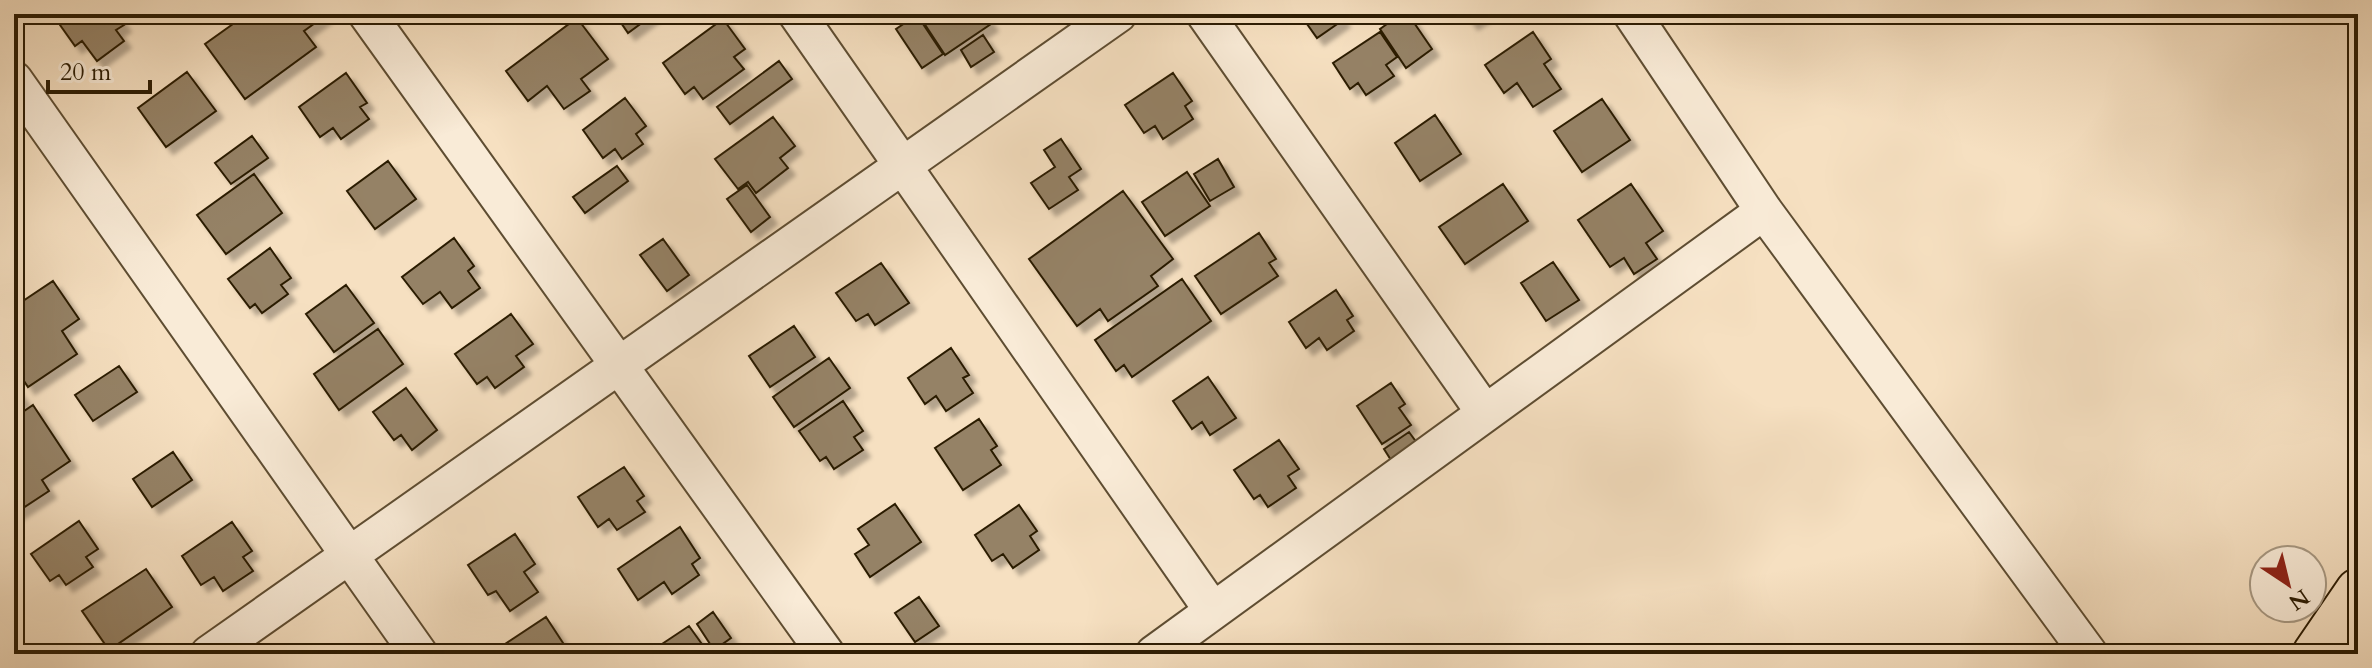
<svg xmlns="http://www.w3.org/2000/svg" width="2372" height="668" viewBox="0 0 2372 668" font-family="Cardo,serif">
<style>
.building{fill:#958266;stroke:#2c1c03;stroke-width:2;filter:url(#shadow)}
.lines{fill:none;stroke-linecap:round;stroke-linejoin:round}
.street-casing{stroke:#5e4d32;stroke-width:40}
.primary-casing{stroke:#2c1c03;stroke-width:48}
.street{stroke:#f9ebd7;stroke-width:36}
.primary{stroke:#f6e0c1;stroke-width:44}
</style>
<defs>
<filter id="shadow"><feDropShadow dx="7" dy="7" stdDeviation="2" flood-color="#0004"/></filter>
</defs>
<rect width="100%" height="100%" fill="#f6e0c1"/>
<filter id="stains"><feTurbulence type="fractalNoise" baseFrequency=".0025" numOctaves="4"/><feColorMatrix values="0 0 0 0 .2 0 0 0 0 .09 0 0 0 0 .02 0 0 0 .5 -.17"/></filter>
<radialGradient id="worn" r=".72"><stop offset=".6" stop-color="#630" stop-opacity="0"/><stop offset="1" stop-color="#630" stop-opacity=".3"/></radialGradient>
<path class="building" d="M75,14h41l8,11 -8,5 8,11 -27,20 -15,-20 -7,5 -15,-21z
M247,14l78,2 -21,15 12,16 -71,52 -40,-55z
M615,14h39l-26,19z
M918,14h66l7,10 -46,31z
M1300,14h39l4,6 -26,18z
M1401,14h7l24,35 -26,19 -26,-39z
M1465,14h20l-14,9z
M917,15l26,39 -21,14 -26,-39z
M577,18l31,41 -27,20 9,12 -26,18 -17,-23 -19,15 -22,-30z
M723,19l22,30 -11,8 10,12 -41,30 -9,-12 -9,7 -22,-31z
M1380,32l17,25 -11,8 8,11 -28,19 -8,-12 -8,6 -17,-26z
M1533,32l18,27 -7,5 17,25 -28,18 -16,-24 -13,10 -19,-28z
M983,35l11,17 -23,15 -10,-17z
M779,61l13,18 -62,45 -13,-17z
M187,72l29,39 -50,36 -28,-39z
M346,73l21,30 -7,4 9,12 -28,20 -8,-11 -13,9 -21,-30z
M1173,73l19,28 -7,5 8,13 -30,20 -8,-13 -11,7 -19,-28z
M625,98l21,28 -10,8 7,10 -21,15 -7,-10 -12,9 -20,-28z
M1602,99l28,41 -48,32 -28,-41z
M1435,115l26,39 -41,27 -25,-38z
M773,117l22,29 -15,12 8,10 -32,25 -8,-11 -10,7 -23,-30z
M252,136l16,22 -37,26 -16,-21z
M1061,139l20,30 -12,8 9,13 -29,19 -18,-26 24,-16 -11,-17z
M1218,159l16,28 -24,14 -16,-27z
M388,161l28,38 -41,30 -28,-38z
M617,166l11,15 -43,32 -12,-16z
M1187,172l23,34 -45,30 -23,-34z
M254,174l28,39 -56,41 -29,-39z
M1503,184l25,37 -63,43 -26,-37z
M1631,184l32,47 -17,12 11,16 -23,15 -10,-16 -14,9 -32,-47z
M747,185l23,32 -19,15 -24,-33z
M1123,191l50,68 -22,17 7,10 -50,35 -8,-12 -23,17 -48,-67z
M1259,233l17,26 -7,4 9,13 -57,38 -26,-38z
M454,238l20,28 -6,5 12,17 -28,20 -12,-16 -17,12 -21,-27z
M663,239l26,36 -22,16 -27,-36z
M270,248l21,30 -10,7 7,9 -26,19 -7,-9 -5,4 -22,-29z
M1553,262l26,38 -33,21 -25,-38z
M881,263l28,40 -34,22 -7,-11 -12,7 -20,-28z
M1182,279l29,42 -79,56 -8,-12 -8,6 -21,-31z
M53,281l26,38 -17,12 15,23 -49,33 -14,-21v-59z
M346,285l28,38 -40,29 -28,-38z
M1336,290l17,26 -6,4 7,11 -27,19 -8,-12 -13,10 -17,-26z
M511,314l22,30 -17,12 8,11 -29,21 -8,-11 -10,7 -22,-30z
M794,326l21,31 -45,30 -21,-31z
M378,329l25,35 -64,46 -25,-36z
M951,348l18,27 -6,3 10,15 -27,18 -10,-15 -11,8 -17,-26z
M829,358l21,30 -56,39 -21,-30z
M119,366l18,26 -44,29 -18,-26z
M1208,377l28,41 -26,17 -8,-13 -10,7 -19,-28z
M1391,383l14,21 -6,4 12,17 -29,19 -25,-38z
M14,386l9,13 -9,6z
M406,388l31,42 -25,20 -11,-15 -7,5 -21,-28z
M843,401l20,30 -9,6 9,13 -29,19 -8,-12 -6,4 -21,-30z
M33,405l37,56 -28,19 7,11 -35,23v-96z
M979,419l18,27 -6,4 10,15 -38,25 -28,-42z
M1409,432l8,11 -26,17 -7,-11z
M1279,440l20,29 -11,7 8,12 -28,19 -8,-12 -6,4 -20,-29z
M173,452l19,28 -40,27 -19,-28z
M624,467l20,29 -7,5 8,11 -28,18 -8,-11 -11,8 -20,-30z
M895,504l26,38 -51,35 -15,-23 14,-9 -11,-16z
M1019,505l18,26 -7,5 9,14 -26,18 -10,-14 -11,7 -17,-26z
M79,521l19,28 -12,8 7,10 -27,18 -7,-10 -9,6 -19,-27z
M232,522l20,29 -9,6 10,14 -30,20 -9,-14 -13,8 -19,-29z
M680,527l20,31 -8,6 7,11 -27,19 -8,-12 -26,18 -20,-31z
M515,534l20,30 -11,8 14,20 -28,19 -14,-20 -8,4 -20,-30z
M146,569l26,38 -63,43 -27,-39z
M919,597l20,29 -24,16 -20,-29z
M713,612l18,26 -17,12 -17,-26z
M546,617l19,29 -11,8h-51l-4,-6z
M689,626l20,28h-62z
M988,646l5,8h-16z"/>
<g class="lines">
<defs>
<path id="street" d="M367,14l459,640
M797,14l416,597
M1205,14l280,399
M1632,14l132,197 325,443
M14,80l405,574
M209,654l909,-640
M1154,654l610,-443"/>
<path id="primary" d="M2315,654l43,-63"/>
</defs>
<use href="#street" class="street-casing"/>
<use href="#primary" class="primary-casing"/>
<use href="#street" class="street"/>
<use href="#primary" class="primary"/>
</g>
<rect width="2372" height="668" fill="none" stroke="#f6e0c1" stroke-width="48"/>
<rect x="16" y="16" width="2340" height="636" fill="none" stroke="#2c1c03" stroke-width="4"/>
<rect x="24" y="24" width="2324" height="620" fill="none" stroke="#2c1c03" stroke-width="2"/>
<g transform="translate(2288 584) rotate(145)"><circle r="38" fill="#f9ebd7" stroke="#a79882" stroke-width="2"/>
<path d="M0-6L14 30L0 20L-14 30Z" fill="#8f2418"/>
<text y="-12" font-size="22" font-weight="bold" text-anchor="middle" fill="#2c1c03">N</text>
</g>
<path d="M48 80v12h102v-12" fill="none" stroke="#2c1c03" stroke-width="4"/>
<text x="60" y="80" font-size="24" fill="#2c1c03" stroke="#f9ebd7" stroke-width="6" paint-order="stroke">20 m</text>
<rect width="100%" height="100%" filter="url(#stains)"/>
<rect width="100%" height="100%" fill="url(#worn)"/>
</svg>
